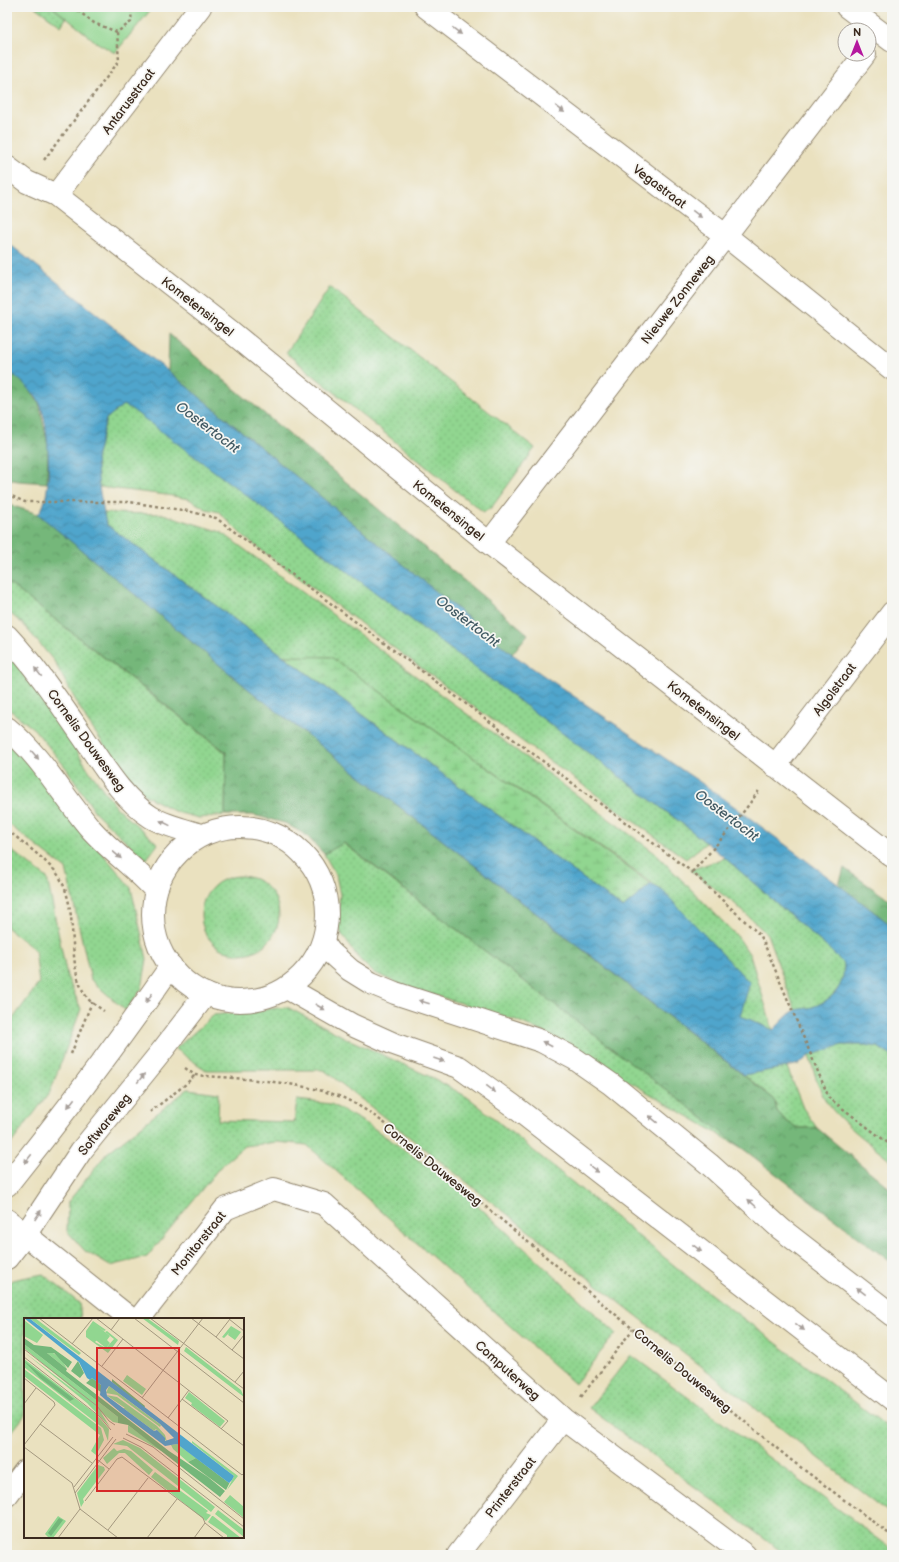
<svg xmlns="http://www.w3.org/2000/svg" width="899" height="1562" viewBox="0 0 899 1562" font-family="'Balsamiq Sans',sans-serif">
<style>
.grass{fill:url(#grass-dots);stroke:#668057}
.forest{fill:url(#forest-crowns);stroke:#58704c}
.wetland{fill:url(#wetland-marsh);stroke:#668057}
.garden{fill:#91d690;stroke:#668057}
.water{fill:url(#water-waves);stroke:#466875;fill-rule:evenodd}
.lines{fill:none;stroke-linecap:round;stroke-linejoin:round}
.street-casing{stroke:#92866e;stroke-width:24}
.secondary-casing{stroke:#92866e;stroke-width:24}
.path{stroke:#92866e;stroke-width:2.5;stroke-dasharray:3 3;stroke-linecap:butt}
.street{stroke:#fff;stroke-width:22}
.secondary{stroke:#fff;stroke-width:22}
.oneway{fill:#a79f9a}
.labels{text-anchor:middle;stroke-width:3.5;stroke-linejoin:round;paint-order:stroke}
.street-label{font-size:13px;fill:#3b2a1e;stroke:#f6f6f2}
.water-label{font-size:14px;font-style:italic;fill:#435b64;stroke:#f6f6f2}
.inset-road{fill:none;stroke:#a4987f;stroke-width:1}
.view{fill:#d62828;fill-opacity:0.15;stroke:#d62828;stroke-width:2}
.inset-edge{fill:none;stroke:#3b2a1e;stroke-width:2}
</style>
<defs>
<pattern id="grass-dots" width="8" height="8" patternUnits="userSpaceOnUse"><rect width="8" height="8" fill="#91d690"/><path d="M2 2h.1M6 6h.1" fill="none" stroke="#7eb87c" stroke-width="1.8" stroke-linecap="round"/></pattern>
<pattern id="forest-crowns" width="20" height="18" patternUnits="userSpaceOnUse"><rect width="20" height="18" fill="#74b77a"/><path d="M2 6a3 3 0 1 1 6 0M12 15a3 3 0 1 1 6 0" fill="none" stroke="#609563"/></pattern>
<pattern id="wetland-marsh" width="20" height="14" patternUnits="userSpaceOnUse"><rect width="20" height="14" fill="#91d690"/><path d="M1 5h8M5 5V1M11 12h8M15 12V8" fill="none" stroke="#7eb87c"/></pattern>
<pattern id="water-waves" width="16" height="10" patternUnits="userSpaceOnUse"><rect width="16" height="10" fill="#50a5cc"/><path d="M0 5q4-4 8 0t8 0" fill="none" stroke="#4487a5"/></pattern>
</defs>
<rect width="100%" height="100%" fill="#f6f6f2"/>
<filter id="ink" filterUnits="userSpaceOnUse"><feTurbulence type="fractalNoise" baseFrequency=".025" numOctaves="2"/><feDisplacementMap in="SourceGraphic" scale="8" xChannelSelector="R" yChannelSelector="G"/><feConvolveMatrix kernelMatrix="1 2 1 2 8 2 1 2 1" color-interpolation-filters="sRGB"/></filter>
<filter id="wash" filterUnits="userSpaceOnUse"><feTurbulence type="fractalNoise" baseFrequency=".012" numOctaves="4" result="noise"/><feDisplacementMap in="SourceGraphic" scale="16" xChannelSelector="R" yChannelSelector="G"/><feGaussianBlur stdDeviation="0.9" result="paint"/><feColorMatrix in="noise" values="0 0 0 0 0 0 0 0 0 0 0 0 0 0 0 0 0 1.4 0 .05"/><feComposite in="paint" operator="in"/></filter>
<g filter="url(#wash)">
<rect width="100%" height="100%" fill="#eae1bf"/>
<path class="grass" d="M35,7h17l14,11 -5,8z
M330,287l205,161 -43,59 -8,5 -23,-17 -175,-142z
M123,405l7,2 558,421 18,15 -20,16 -220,-158 -221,-163 -26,-26 -13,-3 -17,-10 -22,-4 -68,-8 -3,-28 10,-40z
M103,513l60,1 58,18 434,321 83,84 12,18 23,75 -24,-11 -10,-3 -76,-125 -332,-234 -47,-1 -178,-132z
M7,582l219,171 -1,62 -26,3 -23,-6 -31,-17 -21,-21 -38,-55 -32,-58 -31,-37 -16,-13z
M7,656l19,14 64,102 27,36 41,36 -12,16 -51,-48 -28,-43 -33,-40 -27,-21z
M7,737l124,151 16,71 -5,29 -16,23 -35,-31 -25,-111 -59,-46z
M343,843l404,308 -195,-115 -36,-16 -115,-35 -28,-13 -13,-12 -18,-25 -5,-13 3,-27 -4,-20 -12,-21z
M7,847l40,31 20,98 14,33 -31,83 -43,57v-122l32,-44 -4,-33 -28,-22z
M725,858l104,91 15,15v14l-4,8 -10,12 -16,9 -19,3 -28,-76 -33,-31 -44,-33z
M201 915a39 39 0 1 1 78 0a39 39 0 1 1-78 0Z
M287,1007l61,32 85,39 36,20 223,182 200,150v85l-273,-213 -295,-232h-118l-31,-21 39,-34z
M842,1045h23l13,2 14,9v105c-21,-17 -44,-33 -61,-53 -12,-14 -16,-35 -22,-52z
M787,1067l16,41 14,20h-19l-12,-7 -9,-10 -3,-12 -30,-24z
M188,1089l31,4 -1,27 76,2 3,-22 34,4 38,21 92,65 155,143 -41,51 -268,-239 -30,-3 -33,4 -24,21 -73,90 -37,9 -25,-15 -18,-20 1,-29 39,-49z
M43,1274l36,29 2,16h-56v96l-18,23v-152l5,-6z
M631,1355l261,194v6h-106l-197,-147z"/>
<path class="forest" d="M169,334l359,300 -16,20 -344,-283z
M7,370l17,13 15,20 9,43 -1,37 -29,-2 -11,-2z
M7,504l31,10 214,178 522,407 3,12 9,10 12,7h19l75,62v73l-548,-420 -20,11 -18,-19 -21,-12 -32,-8h-28l1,-63 -219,-170z
M844,868l48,34v24l-53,-41z"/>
<path class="wetland" d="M284,656l47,1 320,227 -28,24z"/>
<path class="garden" d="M53,7h100l-38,46 -19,-11z"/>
<path class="water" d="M7,242l161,129 344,283 207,141 120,90 53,41v130l-14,-9 -13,-2h-23l-33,11 -10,8 -12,3 -43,8 -492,-383 -214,-178c2,-3 4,-5 5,-8 9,-19 6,-85 -4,-104 -7,-13 -20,-23 -32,-32zM123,405l7,3 558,420 37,30 104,91 15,15c0,22 -9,34 -29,42 -6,3 -13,2 -19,4 -8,3 -16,14 -23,20l-24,-11 -9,-3 10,-33 -87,-92 -12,-7 -28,24 -517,-384 -7,-37 -3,-28 10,-40z"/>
</g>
<g filter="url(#ink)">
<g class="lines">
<defs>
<path id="street" d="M426,7l300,229 166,133
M847,7l45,34
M7,167l20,15 29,13 174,136 259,212 403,313
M56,195l144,-188
M489,543l376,-489
M775,766l117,-153
M7,1185c57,-71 112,-144 164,-219
M7,1220l124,99
M7,1258l18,-23 56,-84 81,-100 44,-57
M139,1319l86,-110 49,-20 50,15 239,215 182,136
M7,1495l18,-24
M458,1555l105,-136"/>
<path id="secondary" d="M7,636c30,32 54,69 79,105 18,26 37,58 65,76 15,9 34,13 51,18
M7,728c34,28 55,67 83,100 20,23 46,40 66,63
M153 914a87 87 0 1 1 174 0a87 87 0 1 1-174 0Z
M323,942l7,10 20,18 21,13 24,10 146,48 34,18 36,25 98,80 72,65 111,86
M287,988l65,37 42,19 65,23 53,38 380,294"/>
</defs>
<use href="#street" class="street-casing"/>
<use href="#secondary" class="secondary-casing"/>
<path class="path" d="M73,7l21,16 23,9
M44,160l75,-99 -2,-29 14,-10 1,-15
M7,494l18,8h104l59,9 28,7 476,354 69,64 68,162 63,48
M7,830c13,10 26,20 38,31 3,4 8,7 11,11 28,38 5,99 35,130 4,3 9,6 13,9
M692,872c24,-26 48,-54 68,-83
M71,1054l21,-52
M185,1068l10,7c45,4 112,6 153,25 14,7 27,16 39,25l404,335 101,76
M150,1112l36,-28 9,-9
M581,1397l52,-68"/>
<use href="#street" class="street"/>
<use href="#secondary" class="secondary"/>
</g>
<defs><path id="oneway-solid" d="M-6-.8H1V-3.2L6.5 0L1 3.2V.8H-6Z"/></defs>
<g class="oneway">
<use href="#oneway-solid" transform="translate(457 31) rotate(37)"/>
<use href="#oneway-solid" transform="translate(560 109) rotate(37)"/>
<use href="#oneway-solid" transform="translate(697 214) rotate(37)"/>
<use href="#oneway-solid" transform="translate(38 672) rotate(-128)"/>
<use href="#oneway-solid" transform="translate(35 755) rotate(50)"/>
<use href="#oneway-solid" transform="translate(165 823) rotate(-154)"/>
<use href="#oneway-solid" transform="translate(117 855) rotate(41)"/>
<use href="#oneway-solid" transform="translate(149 998) rotate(125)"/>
<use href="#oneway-solid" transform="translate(424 1002) rotate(-162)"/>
<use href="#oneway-solid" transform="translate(320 1007) rotate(30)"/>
<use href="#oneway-solid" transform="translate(547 1044) rotate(-152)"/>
<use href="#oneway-solid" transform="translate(439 1060) rotate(19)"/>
<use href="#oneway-solid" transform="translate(141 1078) rotate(-51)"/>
<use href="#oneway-solid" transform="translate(491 1089) rotate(37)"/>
<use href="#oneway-solid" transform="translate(71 1103) rotate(127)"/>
<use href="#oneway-solid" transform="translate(653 1119) rotate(-141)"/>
<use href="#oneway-solid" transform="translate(28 1159) rotate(128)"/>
<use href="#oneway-solid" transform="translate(594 1169) rotate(38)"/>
<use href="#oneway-solid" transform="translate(752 1203) rotate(-138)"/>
<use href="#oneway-solid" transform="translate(38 1215) rotate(-56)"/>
<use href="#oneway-solid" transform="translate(697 1248) rotate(38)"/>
<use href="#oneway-solid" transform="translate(861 1291) rotate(-142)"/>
<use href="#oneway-solid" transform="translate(800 1327) rotate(38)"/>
</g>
</g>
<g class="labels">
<g class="street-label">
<text transform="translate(128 101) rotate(-53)" y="5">Antarusstraat</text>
<text transform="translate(660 186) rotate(37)" y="5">Vegastraat</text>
<text transform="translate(677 299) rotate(-52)" y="5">Nieuwe Zonneweg</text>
<text transform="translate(198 306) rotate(38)" y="5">Kometensingel</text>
<text transform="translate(449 510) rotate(39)" y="5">Kometensingel</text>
<text transform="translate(834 689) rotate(-53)" y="5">Algolstraat</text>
<text transform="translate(704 710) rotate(38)" y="5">Kometensingel</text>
<text transform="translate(87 740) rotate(54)" y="5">Cornelis Douwesweg</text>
<text transform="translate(104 1124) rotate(-51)" y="5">Softwareweg</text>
<text transform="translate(433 1164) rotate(39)" y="5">Cornelis Douwesweg</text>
<text transform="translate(198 1243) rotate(-51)" y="5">Monitorstraat</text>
<text transform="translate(508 1370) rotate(42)" y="5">Computerweg</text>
<text transform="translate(683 1370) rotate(40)" y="5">Cornelis Douwesweg</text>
<text transform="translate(510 1487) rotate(-52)" y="5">Printerstraat</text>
</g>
<g class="water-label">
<text transform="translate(208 427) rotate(37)" y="5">Oostertocht</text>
<text transform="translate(468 621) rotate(37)" y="5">Oostertocht</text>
<text transform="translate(727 815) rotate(37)" y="5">Oostertocht</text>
</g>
</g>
<g transform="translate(24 1318)">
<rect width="220" height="220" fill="#eae1bf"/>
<path d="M5,0h6l46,35 -2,2zM118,0h5l32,23 -1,4zM0,2l19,15 -6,8 -13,-7zM71,6l15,12 -3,4 3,3 -4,5 -18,-14zM0,26l94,73v6l-5,-1 -89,-74zM162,29l55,43 3,7 -60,-46zM0,34l75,57 11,18 -23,-24zM28,34l10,8 5,9 -20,-16zM0,41l73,56 12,14 -1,12 -5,-13 -79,-61zM0,51l77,59 3,12 -8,15 -5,-4 9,-16 -76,-59zM103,57l19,14 -4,6 -19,-14zM85,68l52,39 -1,2 -43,-32 -11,-2zM165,74l36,29 -5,6 -29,-22 1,-2 -7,-5zM82,77l11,2 40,29 8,9 2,7 -10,-12zM104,107l37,28 -37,-21zM99,122l17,8 75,59 -4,5 -84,-66 -14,-2zM168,123l46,35 -11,14 7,-14 -42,-33zM153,126l19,14 -8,4 -15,-13 -2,-4zM90,130l3,3 7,-2 7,2 22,19 -4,5 -24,-22h-6l-12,11 -4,-6zM74,147l6,2 1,3 -22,29 1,3 -3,5 -4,-14zM131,154l53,39 -2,2 5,2 -5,6 -55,-44zM206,177l14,12v11l-20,-16zM194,192l26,20v7l-29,-23zM34,198l8,5 -13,17h-4l-4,-4zM188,198h1l28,22h-14v-3l-19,-13z" fill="#91d690"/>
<path d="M0,20l10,7 17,2 21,15 -4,6 -14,-15h-7l20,16 -1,2 103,80 39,26 17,14 -5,6 -92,-72 -10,-2v-6l-94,-73zM0,43l50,38 -4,2 -30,-23zM54,43l6,12 -4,5 -9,-7zM68,60l9,7v7l-15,-9zM88,61l33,27 -1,2 -32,-26zM172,140l33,25 1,-1 -4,8 -38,-28zM35,200l4,2 -12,16 -3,-3z" fill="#74b77a"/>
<path d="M99,90h4l29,21 -2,2z" fill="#91d690"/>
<path d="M69,3l13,9 -2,1 -9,-6 -6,9 8,6 -2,2 11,6 8,-9 -9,-7 2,-1 11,9 -10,13 -22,-16v-6zM207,8l10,6 -6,8 -7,-5 1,-2 -5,5 -2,-1z" fill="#91d690"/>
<path d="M0,0h5l205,158 -2,4 -3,3 -52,-39 -12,2 -45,-34 -20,-17 1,-10 -9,-7 -2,2 -3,-2 -8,-16zM85,68l51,38 14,14 -9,3v-3l-8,-8 -3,1 -47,-35 -1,-6z" fill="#50a5cc" fill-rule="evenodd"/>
<path class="inset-road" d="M15,0l203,157 2,-2M72,0l132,103 -7,8M110,0l110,85M126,0l94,71M167,0l25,19M205,1l15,12M206,1l-14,18 16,13 12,-15M87,12l9,-12M48,26l21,-26M0,31l73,57 12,15 6,4M208,32l12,9M0,39l75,59 12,14M78,48l21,-27M0,60l30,24 1,3 -31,40M211,64l9,-11M118,80l61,-80M158,81l62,47M0,86l12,-16M144,100l21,-28M16,106l52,39M102,116l27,13 91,72M99,120l18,9 103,80M0,129l48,36 8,26 38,29M74,142l11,9M50,169l39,-50M51,175l41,-54M61,183l32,-42 5,-2 81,61 2,5 19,15M84,212l40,-52M34,220l22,-29M123,220l30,-39M170,220l11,-15"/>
<path class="view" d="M73,30h82v143h-82z"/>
<rect width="220" height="220" class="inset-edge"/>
</g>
<rect width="899" height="1562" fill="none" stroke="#f6f6f2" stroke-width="24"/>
<g transform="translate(857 42)"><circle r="19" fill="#f6f6f2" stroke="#aba49d"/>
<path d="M0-3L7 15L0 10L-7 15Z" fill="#b5179e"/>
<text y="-6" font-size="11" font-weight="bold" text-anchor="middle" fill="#3b2a1e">N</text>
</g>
</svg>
